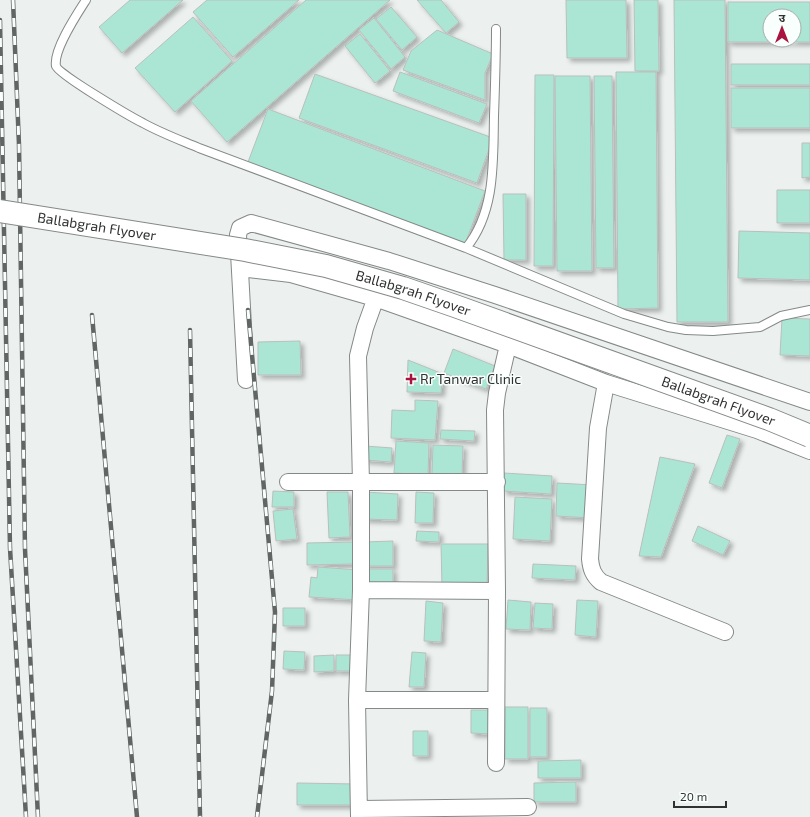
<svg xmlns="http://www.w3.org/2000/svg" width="810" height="817" viewBox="0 0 810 817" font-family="'Exo 2','Noto Sans Devanagari',sans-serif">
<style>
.building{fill:#aae6d3;stroke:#b9bfbd;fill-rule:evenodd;filter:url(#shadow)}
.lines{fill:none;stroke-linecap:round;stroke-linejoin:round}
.lane-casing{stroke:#848987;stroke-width:10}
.street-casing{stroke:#848987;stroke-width:18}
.lane{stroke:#fff;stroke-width:8}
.street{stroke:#fff;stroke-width:16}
.rail-casing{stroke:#616563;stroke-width:4.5}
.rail{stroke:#f9fffd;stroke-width:3;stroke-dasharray:9;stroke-linecap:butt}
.secondary-bridge-casing{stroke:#848987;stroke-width:24;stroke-linecap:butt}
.secondary-bridge{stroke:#fff;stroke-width:22}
.poi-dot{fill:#aa133f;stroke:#f9fffd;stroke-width:1.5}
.labels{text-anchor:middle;stroke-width:3;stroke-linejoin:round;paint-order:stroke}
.street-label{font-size:14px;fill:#2f3231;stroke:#f9fffd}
.poi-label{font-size:14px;fill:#2f3231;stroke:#f9fffd;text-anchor:start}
</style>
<defs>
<filter id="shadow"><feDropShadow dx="3.5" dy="3.5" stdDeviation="2" flood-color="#0004"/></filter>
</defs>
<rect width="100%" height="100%" fill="#ecf1ef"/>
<path class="building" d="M130,0h53l-61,53 -23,-26z
M207,0h92l-66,57 -40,-45z
M306,0h84l-163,142 -36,-41z
M417,0h24l18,22 -13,11z
M566,0h60l1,58h-60z
M634,0h24l1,71h-24z
M674,0h51l3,322h-51z
M728,2h82v40h-82zM770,16h24v24h-24z
M391,7l26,30 -15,13 -26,-31z
M193,17l39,44 -57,51 -40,-44z
M374,18l31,39 -14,12 -32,-39z
M437,30l56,24 -8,19v27l-82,-30 8,-19z
M360,34l30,37 -15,12 -30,-37z
M731,64h79v21h-79z
M400,72l87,32 -8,19 -86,-32z
M616,72h40l2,236 -40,1z
M315,74l178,64 -16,45 -178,-65z
M535,75h19l-1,191h-19z
M555,76h35l2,195h-35z
M594,76h18l2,192h-18z
M731,88h79v40h-79z
M268,109l217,82 -20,53 -217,-82z
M802,143h8v34l-8,1z
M777,190h33v33h-33z
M503,194h23v66h-22z
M739,231l71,2v47l-72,-2z
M782,318l28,1v37l-30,-1z
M300,341l1,34h-43v-33z
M453,349l42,17 -9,23 -42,-16z
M408,360l35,14 -2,19 -34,-1z
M415,400l23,1 -3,39 -44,-2 1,-28 23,1z
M441,430l34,1 -1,10 -34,-2z
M727,435l13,4 -18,49 -13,-5z
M396,441l33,2 -1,32 -34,-2z
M433,445l30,1 -1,30 -30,-2z
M365,446l27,2 -1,14 -27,-2z
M660,457l35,7 -34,93 -22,-1z
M504,473l48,3 -1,18 -48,-3z
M557,483l36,2 -2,33 -35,-2z
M273,491l21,1v15h-22z
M327,492h21l2,45 -21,1z
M365,492l33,2 -1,26 -33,-1z
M416,492l18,1 -1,30h-18z
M515,497l37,2 -2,42 -37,-2z
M293,509l4,30 -21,2 -3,-30z
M698,526l32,15 -7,14 -31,-14z
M417,531l22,1v10l-23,-1z
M393,541v25h-29v-24z
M353,542v22l-46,1v-22z
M441,544h47l-1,43h-45z
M533,564l43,2 -1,14 -43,-2z
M318,567l41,3 -1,30 -49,-3 2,-20 6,1z
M365,569h28v19h-27z
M508,600l23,2 -1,28 -24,-1z
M577,600l21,1 -2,36 -21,-2z
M426,601l17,2 -2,39 -17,-1z
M535,603l18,1 -1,25 -19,-1z
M283,608h22v18h-22z
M284,651l21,1 -1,18 -21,-1z
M412,652l14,1 -2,34h-15z
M334,655v16l-20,1v-16z
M336,655h16v16h-16z
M505,707h23v52h-23z
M530,708h17v49h-17z
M471,710h20v24l-20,-1z
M413,731h15v25h-15z
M581,760v18h-43v-17z
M576,782v20h-42v-19z
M297,783l60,1v21h-60z"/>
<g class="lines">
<defs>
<path id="lane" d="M86,0c-9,14 -33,50 -30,66 2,8 75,51 87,57 18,10 37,17 56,25l267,100 158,66 44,13 18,3 27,1 47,-4 21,-11 29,-6
M466,248c30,-36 27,-88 28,-132 1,-29 2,-58 2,-87"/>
<path id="street" d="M240,268l51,6 84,24 133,47 98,38 151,47 53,21
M246,380l-8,-145 2,-7 11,-5 138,38 106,34 315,107
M606,383l-8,45 -8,131c1,10 3,16 11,23l124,50
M288,482h209
M361,590l136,1
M357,700h139
M496,763l1,-172 -2,-181 2,-17 11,-48
M359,809l169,-2
M359,817l-2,-117 4,-110v-107l-3,-127 7,-28 14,-39"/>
</defs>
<use href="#lane" class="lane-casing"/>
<use href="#street" class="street-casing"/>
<use href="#lane" class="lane"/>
<use href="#street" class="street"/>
<defs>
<path id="rail" d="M13,0l6,145 6,404 13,268
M0,20l10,528 16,269
M248,310l27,302 -3,79 -15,126
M92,315l45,502
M190,330l10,487"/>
</defs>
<use href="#rail" class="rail-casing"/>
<use href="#rail" class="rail"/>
<defs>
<g id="secondary-bridge">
<path id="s1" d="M0,211l245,39 81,16 77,22 52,18 314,113 41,17"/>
</g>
</defs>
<use href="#secondary-bridge" class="secondary-bridge-casing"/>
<use href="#secondary-bridge" class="secondary-bridge"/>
</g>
<path class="poi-dot" d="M409 373h4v4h4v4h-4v4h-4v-4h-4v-4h4z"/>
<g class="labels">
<g class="street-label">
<text dy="5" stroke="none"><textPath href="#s1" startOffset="98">Ballabgrah Flyover</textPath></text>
<text dy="5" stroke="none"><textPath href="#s1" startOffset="422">Ballabgrah Flyover</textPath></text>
<text dy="5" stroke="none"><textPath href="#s1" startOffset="746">Ballabgrah Flyover</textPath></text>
</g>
<g class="poi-label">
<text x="420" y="384">Rr Tanwar Clinic</text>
</g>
</g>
<g transform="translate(782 28)"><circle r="19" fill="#f9fffd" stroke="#a8adab"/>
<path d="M0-3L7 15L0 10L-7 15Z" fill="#aa133f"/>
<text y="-6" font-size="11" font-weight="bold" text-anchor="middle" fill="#2f3231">उ</text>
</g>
<path d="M674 801v6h52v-6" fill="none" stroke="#2f3231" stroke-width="2"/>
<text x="680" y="801" font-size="12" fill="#2f3231" stroke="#f9fffd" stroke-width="3" paint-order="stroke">20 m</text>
</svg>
